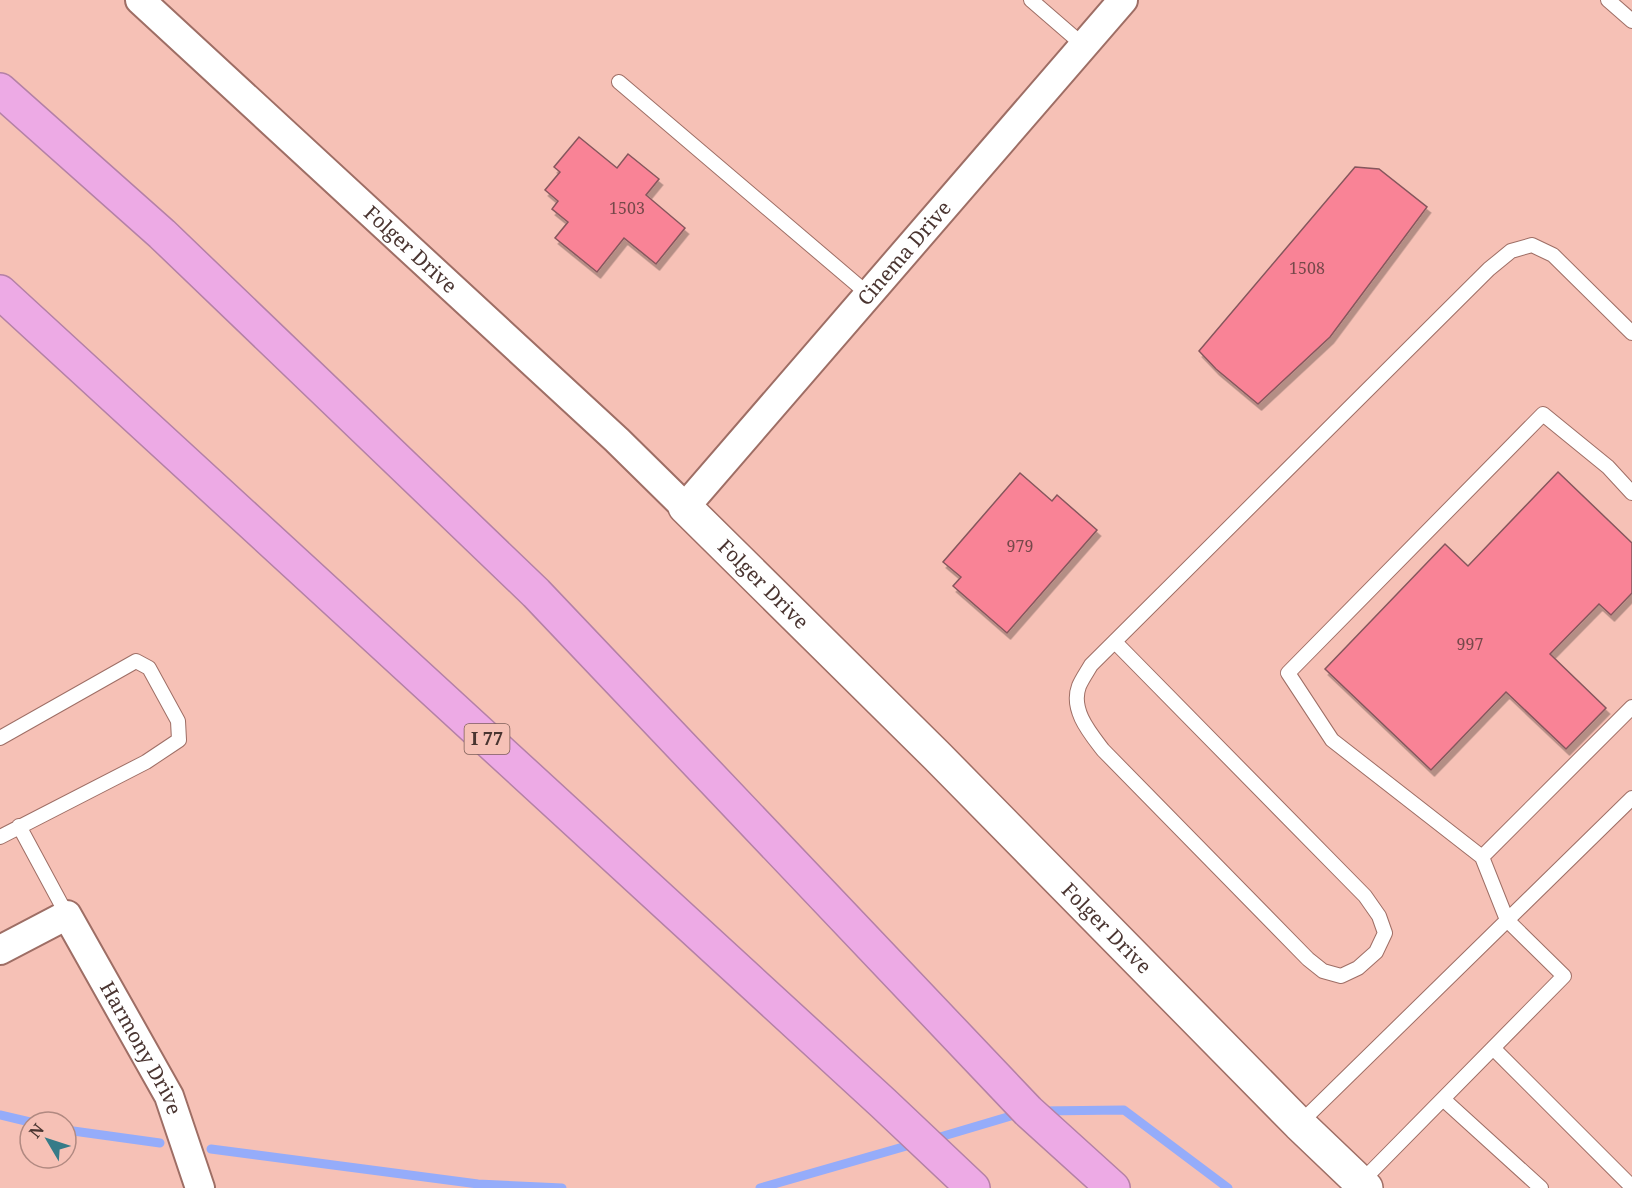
<svg xmlns="http://www.w3.org/2000/svg" width="1632" height="1188" viewBox="0 0 1632 1188" font-family="'Noto Serif',serif">
<style>
.lines{fill:none;stroke-linecap:round;stroke-linejoin:round}
.stream{stroke:#95acfa;stroke-width:9}
.building{fill:#f98396;stroke:#86575d;stroke-width:1.5;filter:url(#shadow)}
.service-casing{stroke:#9e6e65;stroke-width:16}
.minor-casing{stroke:#9e6e65;stroke-width:32}
.tertiary-casing{stroke:#9e6e65;stroke-width:36}
.motorway-casing{stroke:#b481a6;stroke-width:36}
.service{stroke:#fff;stroke-width:14}
.minor{stroke:#fff;stroke-width:28}
.tertiary{stroke:#fff;stroke-width:33}
.motorway{stroke:#edaae5;stroke-width:33}
.labels{text-anchor:middle;stroke-width:5;stroke-linejoin:round;paint-order:stroke}
.number-label{font-size:16px;fill:#76484a}
.shield{fill:#f6c1b6;stroke:#7e5f59;stroke-width:1.5}
.shield-label{font-size:18px;font-weight:bold;fill:#4a3531}
.street-label{font-size:20px;fill:#4a3531;stroke:#f6c1b6}
</style>
<defs>
<filter id="shadow"><feDropShadow dx="3.5" dy="6" stdDeviation="0" flood-color="#0004"/></filter>
</defs>
<rect width="100%" height="100%" fill="#f6c1b6"/>
<g class="lines">
<path class="stream" d="M1040,1111l84,-1 104,78
M0,1115l30,7
M66,1130l94,13
M930,1140l91,-27
M211,1149l267,35 84,4
M760,1188l157,-45"/>
</g>
<path class="building" d="M579,137l38,31 11,-14 31,25 -13,16 39,33 -29,36 -32,-26 -27,34 -42,-34 13,-16 -16,-13 6,-8 -13,-11 15,-18 -6,-5z
M1355,167l24,2 48,38 -97,130 -72,67 -42,-35 -17,-18z
M1558,472l74,71v50l-21,22 -12,-11 -49,50 56,54 -40,41 -60,-57 -75,78 -106,-101 120,-125 23,22z
M1020,473l32,28 5,-6 40,35 -90,103 -54,-47 8,-9 -18,-15z"/>
<g class="lines">
<defs>
<path id="service" d="M1031,0l52,45
M1608,0l24,21
M619,82l249,212
M1115,642l250,254 14,20 6,17 -9,19 -18,16 -17,8 -18,-5 -15,-12 -205,-209c-13,-17 -33,-40 -24,-64 3,-7 8,-14 12,-21l398,-396 22,-18 21,-6 21,10 79,78
M0,738l136,-77 13,7 29,53 1,19 -33,22 -146,75
M19,826l48,89
M1482,857l-150,-117 -44,-67 255,-259 65,53 24,26
M1493,1048l139,139
M1443,1099l98,89
M1299,1124l333,-326
M1360,1183l204,-207 -57,-56 -25,-63 150,-150"/>
<g id="minor">
<path id="s1" d="M140,0l477,440 68,67 438,-507"/>
<path id="s2" d="M0,950l67,-35 102,181 31,92"/>
</g>
<g id="tertiary">
<path id="s3" d="M685,507l252,249 362,368 67,64"/>
</g>
<path id="motorway" d="M0,90l162,144 374,359 492,518 85,77
M0,292l883,811 90,85"/>
</defs>
<use href="#service" class="service-casing"/>
<use href="#minor" class="minor-casing"/>
<use href="#tertiary" class="tertiary-casing"/>
<use href="#motorway" class="motorway-casing"/>
<use href="#service" class="service"/>
<use href="#minor" class="minor"/>
<use href="#tertiary" class="tertiary"/>
<use href="#motorway" class="motorway"/>
</g>
<g class="labels">
<g class="number-label">
<text x="627" y="214">1503</text>
<text x="1307" y="274">1508</text>
<text x="1020" y="552">979</text>
<text x="1470" y="650">997</text>
</g>
<rect class="shield" x="464.5" y="724" width="45" height="30" rx="4.5"/>
<g class="shield-label">
<text x="487" y="745">I 77</text>
</g>
<g class="street-label">
<text dy="7" stroke="none"><textPath href="#s1" startOffset="368">Folger Drive</textPath></text>
<text dy="7" stroke="none"><textPath href="#s1" startOffset="1080">Cinema Drive</textPath></text>
<text dy="7" stroke="none"><textPath href="#s3" startOffset="110">Folger Drive</textPath></text>
<text dy="7" stroke="none"><textPath href="#s3" startOffset="596">Folger Drive</textPath></text>
<text dy="7" stroke="none"><textPath href="#s2" startOffset="228">Harmony Drive</textPath></text>
</g>
</g>
<g transform="translate(48 1140) rotate(309)"><circle r="28" fill="#f6c1b6" stroke="#b18981" stroke-width="1.5"/>
<path d="M0-4.5L10 22L0 15L-10 22Z" fill="#367b88"/>
<text y="-9" font-size="16" font-weight="bold" text-anchor="middle" fill="#4a3531">N</text>
</g>
</svg>
